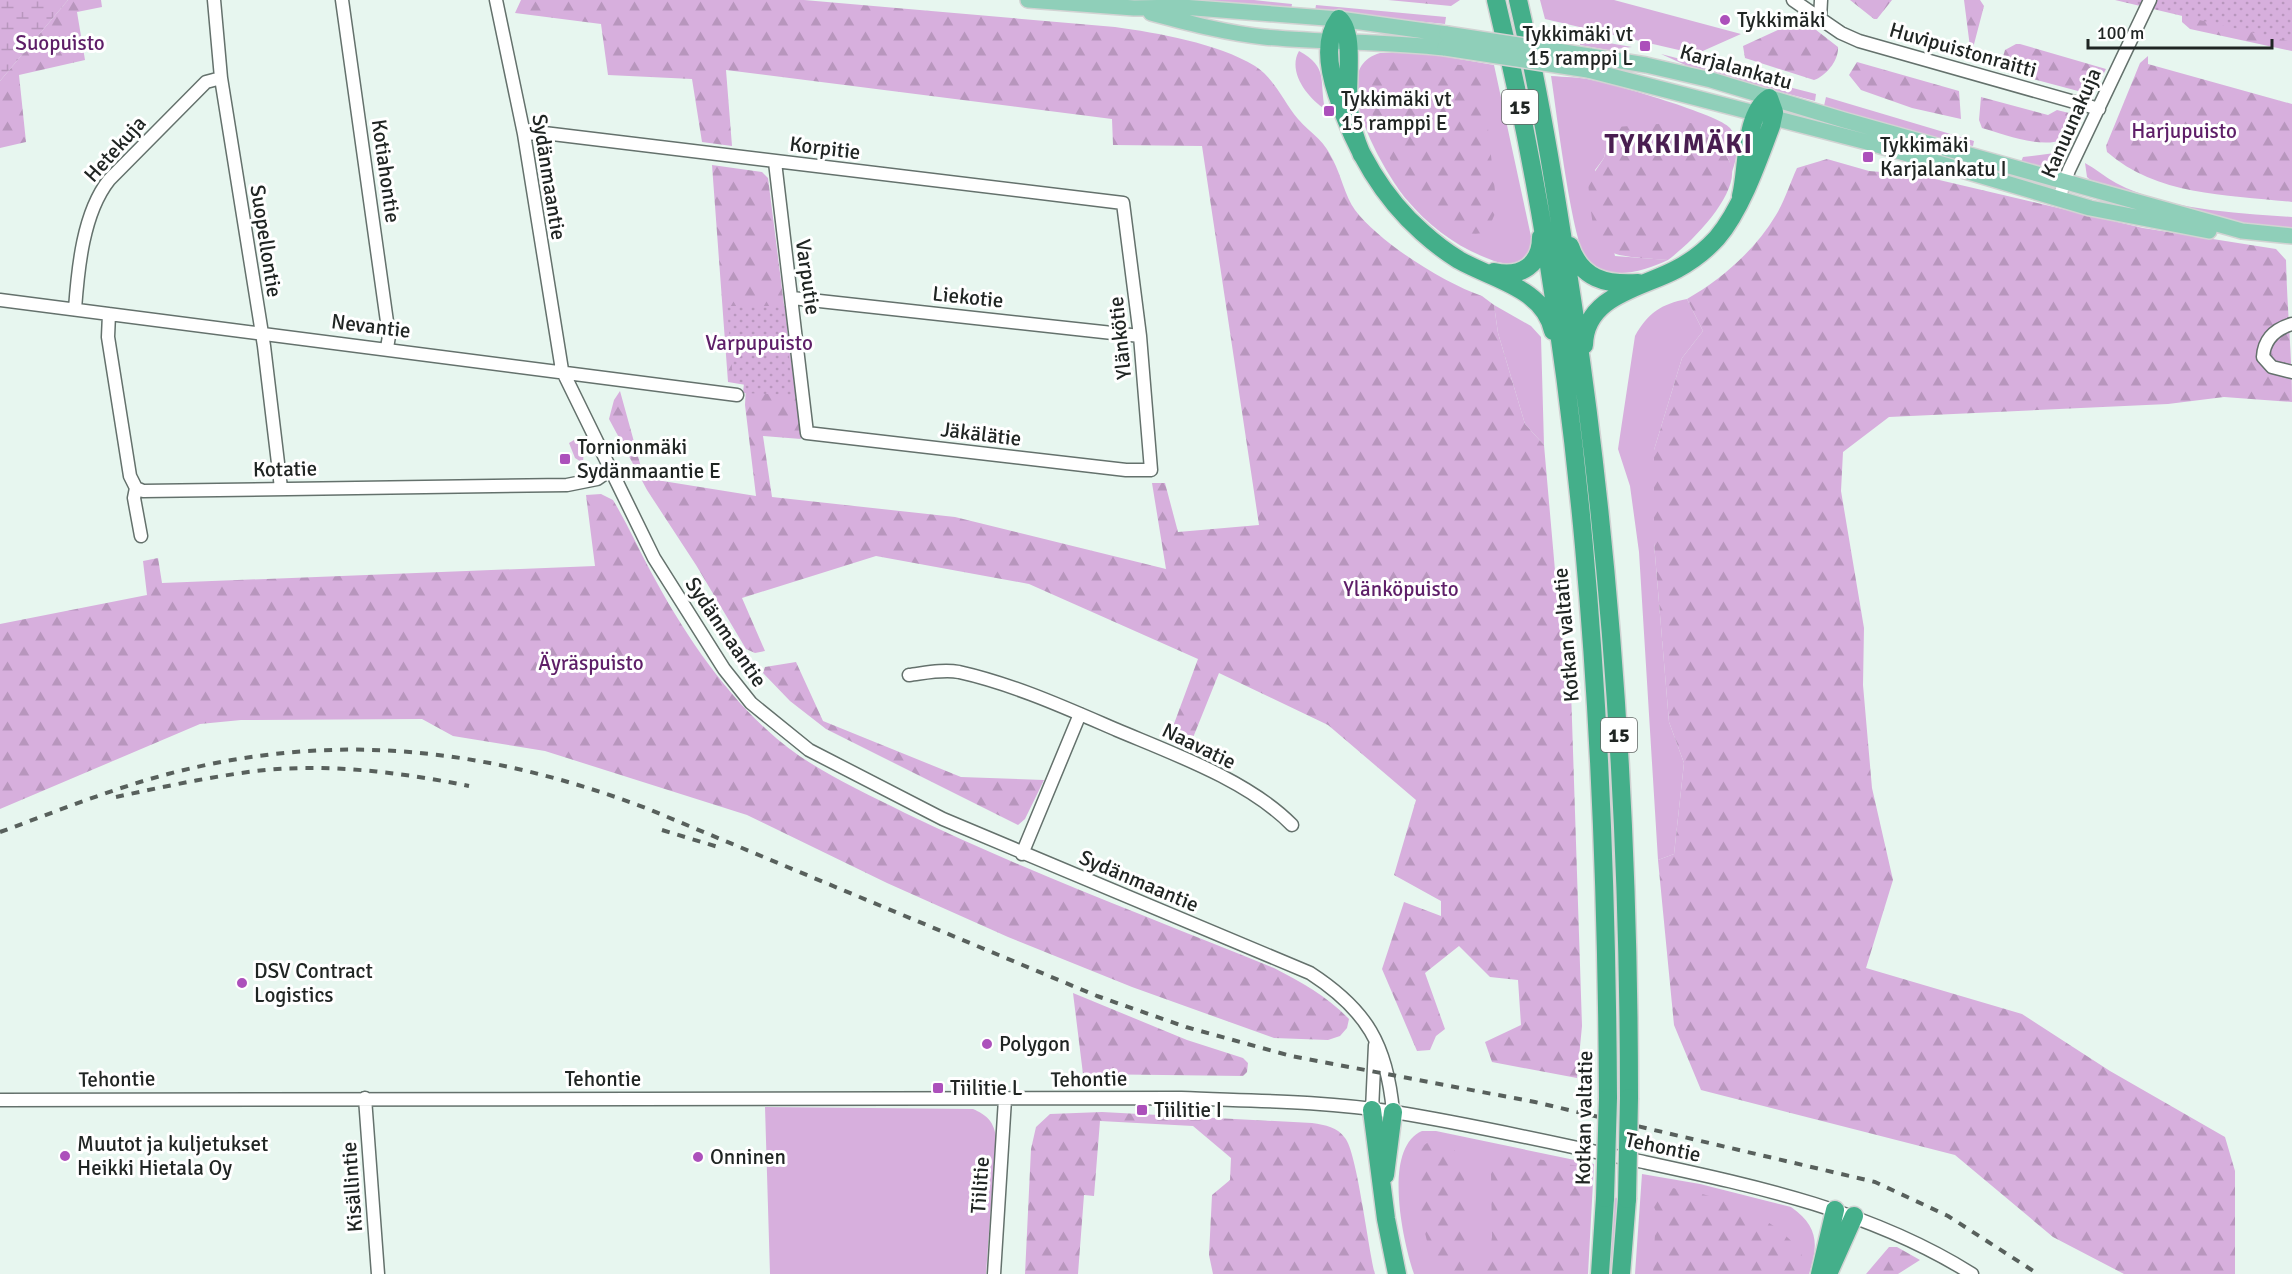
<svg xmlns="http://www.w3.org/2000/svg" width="2292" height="1274" viewBox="0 0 2292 1274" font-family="Signika,sans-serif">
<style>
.grass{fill:#d7afdd}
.forest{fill:url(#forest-firs)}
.wetland{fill:url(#wetland-marsh)}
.park{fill:url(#park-dots)}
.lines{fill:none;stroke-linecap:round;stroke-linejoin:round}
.minor-casing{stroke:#64716c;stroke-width:15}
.major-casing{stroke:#d2d3d3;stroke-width:18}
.highway-casing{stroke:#d2d3d3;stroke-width:21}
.minor{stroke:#fff;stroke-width:12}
.major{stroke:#8fcfb9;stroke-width:15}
.highway{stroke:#44af8a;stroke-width:18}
.rail{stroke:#58605c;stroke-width:4;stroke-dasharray:8 8;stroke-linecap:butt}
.major-bridge-casing{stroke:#d2d3d3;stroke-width:18;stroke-linecap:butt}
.highway-bridge-casing{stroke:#d2d3d3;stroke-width:21;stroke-linecap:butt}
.major-bridge{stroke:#8fcfb9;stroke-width:15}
.highway-bridge{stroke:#44af8a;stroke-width:18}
.poi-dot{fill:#ac50bb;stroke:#fff;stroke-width:2}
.labels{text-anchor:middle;stroke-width:6;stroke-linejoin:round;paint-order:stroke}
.shield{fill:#fff;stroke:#636665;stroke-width:1.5}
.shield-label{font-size:20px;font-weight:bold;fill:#202523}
.poi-label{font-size:21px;fill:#202523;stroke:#fff;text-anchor:start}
.park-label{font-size:21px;fill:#5e1e68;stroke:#fff}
.street-label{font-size:21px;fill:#202523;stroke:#fff}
.district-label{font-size:27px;font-weight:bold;letter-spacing:1.5px;fill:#491d50;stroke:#fff}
</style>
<defs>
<pattern id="forest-firs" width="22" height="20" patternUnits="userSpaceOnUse" patternTransform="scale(1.5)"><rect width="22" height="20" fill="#d7afdd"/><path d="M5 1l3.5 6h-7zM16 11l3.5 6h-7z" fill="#b896bd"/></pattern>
<pattern id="wetland-marsh" width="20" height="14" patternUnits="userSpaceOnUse" patternTransform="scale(1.5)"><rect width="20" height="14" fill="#d7afdd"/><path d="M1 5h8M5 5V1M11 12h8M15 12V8" fill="none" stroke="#b896bd"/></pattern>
<pattern id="park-dots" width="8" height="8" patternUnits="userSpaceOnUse" patternTransform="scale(1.5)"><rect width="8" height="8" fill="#d7afdd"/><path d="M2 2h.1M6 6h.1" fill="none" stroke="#b896bd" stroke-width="1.8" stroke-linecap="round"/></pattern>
</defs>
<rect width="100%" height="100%" fill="#e7f6ef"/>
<path class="grass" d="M1139,0h115l38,4 -1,6z
M1540,0h74l127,34 -45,20 -151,-35z
M1316,5l130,12 -1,7 -130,-13z
M1580,38l52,9 -24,3 -28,-5z
M1299,51c30,16 20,30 26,58 -17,-11 -38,-37 -26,-58z
M1380,53h44l70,12 38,176 -1,8 -12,13c-12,4 -23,0 -35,-5 -30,-12 -57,-33 -77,-57 -21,-25 -85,-131 -27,-147z
M1661,54l155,40 -1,7 -121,-32z
M1551,76c14,1 28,1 41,4 22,4 128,35 138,48 11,14 7,29 2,44l-3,-12 -15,-25 -104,-2 -6,25 -9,12 20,86 53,4c-24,11 -60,23 -81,0 -15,-17 -31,-153 -36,-184z
M1826,97l148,44 -1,5 -47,-10 -102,-30z
M2055,153l6,1 -5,8 -10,5 -25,-5 2,-5z
M2085,163c11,6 20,14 31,20 51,27 119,30 176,34v13l-53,-6 -145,-41 -7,-6z
M1687,299l16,32 -21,27 -28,92v93l15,179 15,41 -10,91 -16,6 -19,-308 -9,-66 -12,-37 17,-113c13,-23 26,-32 52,-37z
M1494,305l37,21 10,11 3,108 -19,-21 -27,-91z
M574,440l10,6 -1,17 -8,-5 -6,-15z
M765,1107l208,2c13,6 20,11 23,27l-10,138h-216z
M1422,1131h14l158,33 -6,110h-174c-11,-32 -32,-126 8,-143z
M1642,1174l58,10 91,23c27,19 28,37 18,67h-174z
M1612,1198h7l-5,76h-8z"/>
<path class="forest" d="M68,0h33l1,7 -25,5 8,48 -66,15 7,67 -26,6v-67z
M521,0h283l311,27c43,6 102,16 140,39 20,13 28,35 43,53 14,16 24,18 35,41 8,15 12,36 22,50 25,33 89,73 127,86l12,9 4,28 27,91 19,21 15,171 12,74 11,336 -5,52 -85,-16 -7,-20 36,-17 -3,-45 -28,-3 -31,-31 -34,27 20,56 -9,7 -6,14 -13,1 -35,-82 22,-67 37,14v-15l-47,-26 22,-75 -88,-75 -109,-52 -31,77 -20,-10 30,-81 -169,-75 -153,-28 -134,42 23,53 -10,2 -9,-4 -50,-84 -49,-75 -38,-71 5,-19 6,-9 24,87 112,18 -11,-91 1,-20 -18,-3 -16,-217 50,7 6,6 33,261 -38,-3 9,61 183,20 211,52 -14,-86h13l13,49 81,-7 -57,-379 -89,-1 -1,-26 -386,-49 6,76 -30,-4 -10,-63 -84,-4 -7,-51 -86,-11z
M1388,0h72l-9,6z
M1850,0h42l-15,19h-3z
M1964,0h16l4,6 -11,42 -3,-1z
M2244,0h48v51l-102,-22 -8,-7v-9z
M1802,19l36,28c1,13 -12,29 -24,33l-69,-22 -2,-12z
M2016,44h4l86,25 -13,26 -79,-21 -8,-4 -4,-10 3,-10z
M2148,56v8l144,40v98c-63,-7 -135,-6 -185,-50l-1,-6 34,-83z
M1394,59l77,7 11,9 15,134 -10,23c-55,17 -124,-98 -117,-147 2,-13 13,-21 24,-26z
M1857,62l102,29 2,28 -49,-11 -51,-18 -12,-15z
M1981,97l67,18 9,-5 12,3 7,15c-16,29 -69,7 -94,0l-3,-8z
M1686,122c19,4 26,10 36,26 4,7 9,14 10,22 3,29 -42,74 -64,90 -73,-5 -73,-4 -80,-78l16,-24 6,-25 6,-6z
M1827,159l42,12 49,4 225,53 133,21 10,11c1,48 6,94 6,142l-68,-5 -56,7 -279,13 -46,35 -2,39 23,137 -1,57 9,103 21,92 -27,88 156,46 88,57 115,66 10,34v103h-111l-71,-37 -98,-82 -254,-65 -27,-65 -16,-165 16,-6 10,-91 -15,-41 -15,-179v-93l28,-92 21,-27 -16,-32c35,-20 68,-49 89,-84 9,-15 14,-32 21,-47z
M601,494l12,6c14,23 25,48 38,72 30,56 68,114 115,157 40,38 90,59 139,84 120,58 246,105 369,155 27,14 53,28 75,51l-2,9 -7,8 -12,4 -54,-2 -142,-51 -124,-50 -121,-54 -140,-68 -202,-64 -92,-15 -31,-17 -181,1 -41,4 -200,85v-185l147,-29 -4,-34 15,-3 4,25 433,-17 -9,-71z
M796,662l27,59 138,56 83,3 -19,39 -7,6 -192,-96 -36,-28 -27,-28 2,-6z
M1073,993l114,47 56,18 5,5 -1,9 -4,4 -160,-2z
M1102,1112l210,11c14,2 25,4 33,15 12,14 23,110 30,136h-162l-4,-19 3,-60 18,-15 1,-22 -38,-32 -93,-5 -6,75 -10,-1 -6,79h-53l6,-125 5,-22 14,-13z
M1427,1143c10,1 23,0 30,10 14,20 7,95 7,121h-28c-7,-24 -34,-117 -9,-131z
M1497,1152l81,14 6,13 -6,95h-92l6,-37 -1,-64z
M1656,1187c43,0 120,27 144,65 5,7 2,15 1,22h-148l3,-62 -5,-13z
M1889,1247h8l23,13 -22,14h-32z"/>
<path class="wetland" d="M0,0h68l-68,81z"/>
<path class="park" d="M2115,0h177v42z
M727,306h58l7,89 -49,-2 1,-10 -11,-2z"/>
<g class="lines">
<defs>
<path id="minor" d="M214,0l7,78 43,268 17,142
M342,0l47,336 -2,12
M496,0l28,134 38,236 92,188 70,111 27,34 58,47 134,69 367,154c57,37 77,72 83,139
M1793,0l48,33 18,8 240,68
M1820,19l1,-19
M524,134l20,-1 579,70 17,133 11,134h-25l-319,-37 -32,-271
M2059,198l10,-28 81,-170
M792,298l348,38
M0,300l737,95
M75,309c3,-41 8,-96 34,-129l97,-98 15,-4
M109,314l-1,23 22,139 6,12 7,3 424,-6 30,-6 13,-9
M2292,324c-17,5 -28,15 -29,33l9,10 20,5
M136,488l-2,10 7,38
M909,675c16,-2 34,-6 50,-3 54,12 107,36 158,58 57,24 132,51 175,95
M1022,854l58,-140
M365,1098l13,176
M0,1100l1181,-2c71,3 143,3 213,14 82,13 163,32 245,49 116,25 231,49 333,113
M1372,1110l3,-65
M994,1274l11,-175"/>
<path id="major" d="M1028,0l106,8 48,-1 157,12 108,15
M1151,13c38,10 75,20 113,24 60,6 121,4 181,11
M1590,56l56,9 65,15 133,40 398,111 50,5
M1588,70l279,72 223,66 119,23"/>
<path id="highway" d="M1496,0c87,358 110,730 112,1098
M1518,0c24,103 40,207 56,312 39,260 55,523 55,786
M1362,155c-6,-14 -11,-29 -13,-45 -4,-23 7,-76 -10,-91 -16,21 -10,51 -2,75 17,53 43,101 85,138 11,10 24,20 37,28 33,19 85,28 94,71
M1570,246c11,33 36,39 68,37
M1494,272c27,6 47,-7 47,-35
M1584,345c1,-50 58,-57 93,-76 15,-8 29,-19 40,-31 24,-28 41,-77 54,-112l3,-14 -5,-14c-25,16 -21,70 -28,98
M1372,1110l14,109 11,55
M1385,1175l8,-63
M1600,1274l5,-76
M1621,1274l6,-75
M1820,1274l15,-64
M1828,1274l26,-58"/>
</defs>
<use href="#minor" class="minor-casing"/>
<use href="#major" class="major-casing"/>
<use href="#highway" class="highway-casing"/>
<use href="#minor" class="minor"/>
<use href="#major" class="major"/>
<use href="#highway" class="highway"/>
<path class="rail" d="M116,797c46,-10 93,-20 140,-26 70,-8 144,1 213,15
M662,830l56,17
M0,832c55,-20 111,-43 168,-58 167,-44 318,-26 478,34l451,188 89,31 105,29 244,46 340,80 73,34 90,58"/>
<defs>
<path id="major-bridge" d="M1447,34l143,22
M1445,48l143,22"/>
<path id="highway-bridge" d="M1605,1198l3,-100
M1627,1199l2,-101"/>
</defs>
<use href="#major-bridge" class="major-bridge-casing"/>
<use href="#highway-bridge" class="highway-bridge-casing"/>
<use href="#major-bridge" class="major-bridge"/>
<use href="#highway-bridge" class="highway-bridge"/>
</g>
<g class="poi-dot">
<circle cx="1725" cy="20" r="6"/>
<rect x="1639" y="40" width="12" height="12" rx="3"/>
<rect x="1323" y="105" width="12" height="12" rx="3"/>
<rect x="1862" y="151" width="12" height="12" rx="3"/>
<rect x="559" y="453" width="12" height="12" rx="3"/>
<circle cx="242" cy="983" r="6"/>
<circle cx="987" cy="1044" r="6"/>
<rect x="932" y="1082" width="12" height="12" rx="3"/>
<rect x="1136" y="1104" width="12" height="12" rx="3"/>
<circle cx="65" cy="1156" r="6"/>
<circle cx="698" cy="1157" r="6"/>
</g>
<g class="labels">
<g class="shield">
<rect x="1502" y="90" width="36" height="34" rx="4.5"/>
<rect x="1601" y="718" width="36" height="34" rx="4.5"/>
</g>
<g class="shield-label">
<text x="1520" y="114">15</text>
<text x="1619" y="742">15</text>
</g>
<g class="poi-label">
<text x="1737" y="27">Tykkimäki</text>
<text x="1633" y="41" text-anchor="end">Tykkimäki vt<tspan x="1633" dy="24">15 ramppi L</tspan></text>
<text x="1341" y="106">Tykkimäki vt<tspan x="1341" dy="24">15 ramppi E</tspan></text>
<text x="1880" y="152">Tykkimäki<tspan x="1880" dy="24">Karjalankatu I</tspan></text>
<text x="577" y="454">Tornionmäki<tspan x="577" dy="24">Sydänmaantie E</tspan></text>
<text x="254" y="978">DSV Contract<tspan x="254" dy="24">Logistics</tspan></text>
<text x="999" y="1051">Polygon</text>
<text x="950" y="1095">Tiilitie L</text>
<text x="1154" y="1117">Tiilitie I</text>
<text x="77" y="1151">Muutot ja kuljetukset<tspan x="77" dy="24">Heikki Hietala Oy</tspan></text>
<text x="710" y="1164">Onninen</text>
</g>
<g class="park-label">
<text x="60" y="50">Suopuisto</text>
<text x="2184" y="138">Harjupuisto</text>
<text x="759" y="350">Varpupuisto</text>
<text x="1401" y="596">Ylänköpuisto</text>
<text x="591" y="670">Äyräspuisto</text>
</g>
<g class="street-label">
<text transform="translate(1963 50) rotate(16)" y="7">Huvipuistonraitti</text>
<text transform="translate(1736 67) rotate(16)" y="7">Karjalankatu</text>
<text transform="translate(2071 123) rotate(-66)" y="7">Kanuunakuja</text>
<text transform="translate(825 148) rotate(7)" y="7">Korpitie</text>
<text transform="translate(115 149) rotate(-48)" y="7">Hetekuja</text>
<text transform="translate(386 171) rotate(82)" y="7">Kotiahontie</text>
<text transform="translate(549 177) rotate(81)" y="7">Sydänmaantie</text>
<text transform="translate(266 241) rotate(81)" y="7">Suopellontie</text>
<text transform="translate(808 277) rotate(82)" y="7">Varputie</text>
<text transform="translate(968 297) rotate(6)" y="7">Liekotie</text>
<text transform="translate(371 326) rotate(7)" y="7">Nevantie</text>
<text transform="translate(1120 338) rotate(-96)" y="7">Ylänkötie</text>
<text transform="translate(981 434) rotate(7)" y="7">Jäkälätie</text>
<text transform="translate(285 469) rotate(-1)" y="7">Kotatie</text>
<text transform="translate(726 632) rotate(56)" y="7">Sydänmaantie</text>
<text transform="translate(1566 635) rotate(-95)" y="7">Kotkan valtatie</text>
<text transform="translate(1199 746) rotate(26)" y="7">Naavatie</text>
<text transform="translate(1139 881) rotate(23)" y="7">Sydänmaantie</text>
<text transform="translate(117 1079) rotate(-1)" y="7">Tehontie</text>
<text x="603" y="1086">Tehontie</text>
<text transform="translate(1089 1079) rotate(-1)" y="7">Tehontie</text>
<text transform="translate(1584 1118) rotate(-89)" y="7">Kotkan valtatie</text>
<text transform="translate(1663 1147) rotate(12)" y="7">Tehontie</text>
<text transform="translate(980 1185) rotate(-86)" y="7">Tiilitie</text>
<text transform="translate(352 1187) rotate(-94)" y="7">Kisällintie</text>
</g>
<g class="district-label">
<text x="1679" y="153">TYKKIMÄKI</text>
</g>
</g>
<path d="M2088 39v9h184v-9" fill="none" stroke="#202523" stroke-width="3"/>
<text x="2097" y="39" font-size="18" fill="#202523" stroke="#ffffff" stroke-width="4.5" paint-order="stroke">100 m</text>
</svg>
